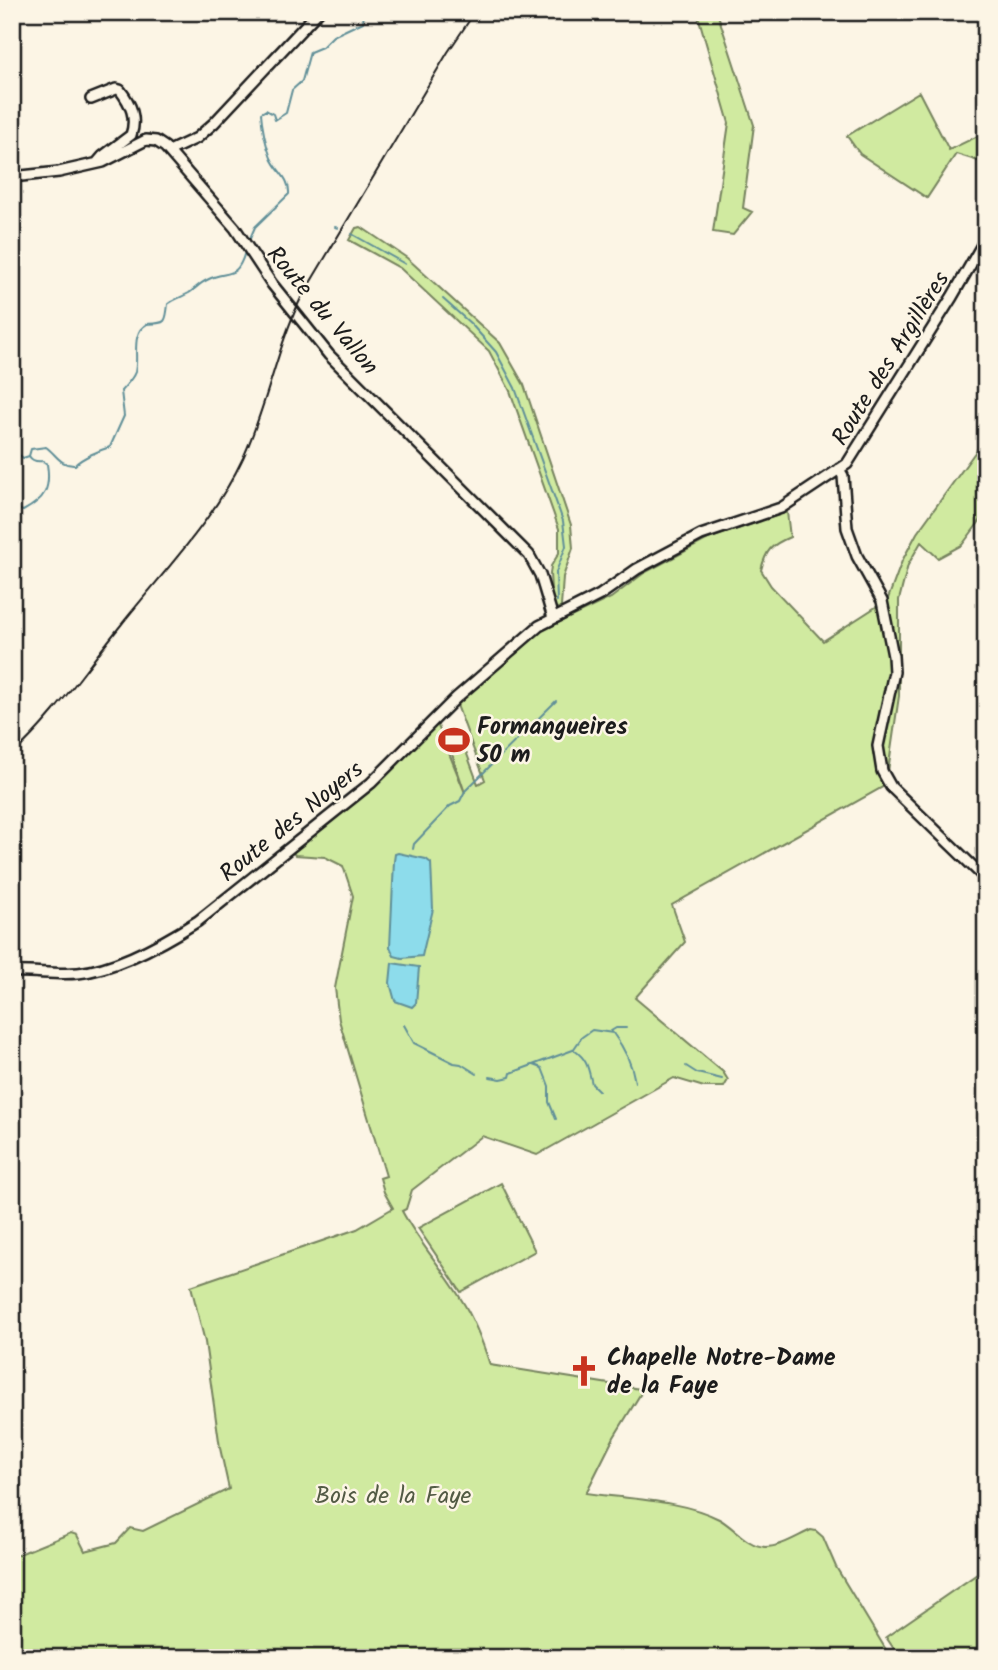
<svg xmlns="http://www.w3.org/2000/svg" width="998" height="1670" viewBox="0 0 998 1670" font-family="Kalam,sans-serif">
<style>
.green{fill:#d0eaa0;stroke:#76835e;stroke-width:2}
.water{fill:#8ddceb;stroke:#608f98;stroke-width:2}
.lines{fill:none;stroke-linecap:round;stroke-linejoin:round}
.stream{stroke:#608f98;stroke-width:2}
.minor-casing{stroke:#1c1c1c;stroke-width:14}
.minor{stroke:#fcf5e5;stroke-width:9}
.rail{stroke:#1c1c1c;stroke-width:2}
.labels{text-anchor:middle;stroke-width:5;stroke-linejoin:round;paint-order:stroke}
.street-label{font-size:24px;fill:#1c1c1c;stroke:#fcf5e5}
.poi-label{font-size:24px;font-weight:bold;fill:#1c1c1c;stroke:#fcf5e5;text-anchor:start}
.park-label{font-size:24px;fill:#525a44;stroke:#fcf5e5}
</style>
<rect width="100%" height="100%" fill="#fcf5e5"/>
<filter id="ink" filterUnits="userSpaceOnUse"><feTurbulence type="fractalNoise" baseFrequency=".0143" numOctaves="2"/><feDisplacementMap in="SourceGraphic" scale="14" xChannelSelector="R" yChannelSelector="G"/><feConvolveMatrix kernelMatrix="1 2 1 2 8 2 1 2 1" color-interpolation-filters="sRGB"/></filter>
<g filter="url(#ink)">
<path class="green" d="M697,12h20l37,113 -11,83 9,4 -19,23 -20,-3 16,-109z
M919,92l30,58 37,-18v26l-4,4 -26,-8 -29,44 -67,-44 -13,-18z
M361,227l46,31 93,85 24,42 47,140 2,23 -10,29 -2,30 -6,2 -3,-5 -2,-30 1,-8 8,-13v-24l-49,-138 -21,-40 -89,-83 -51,-28 7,-12z
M986,437v76l-24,32 -24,13 -17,-16 -13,23 -9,35v96l-13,89 -214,120 13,37 -50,56 88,74 5,8 -4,7h-20l-30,-9 -137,77 -55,-19 -70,54 -6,19 -4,2c17,32 41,58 59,88 13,20 22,44 29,66l150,24 1,4 -27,44 -28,56c42,6 96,7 133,26 15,8 28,27 46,28 16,0 32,-11 46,-17l5,1 7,6 13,30 55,91h-879v-101l59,-24 6,2 8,16 31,-8 14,-15 13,3 86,-42 -9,-41 -15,-106 -14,-56 166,-57 36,-21 -9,-16 -4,-14 6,-2 -47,-156 -4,-32 18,-92 -10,-30 -18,-9 -30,-2 -3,-3 144,-131 29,72 -14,-42 13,-5 14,38 7,-4 -28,-75 84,-74 70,-33 33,-25 64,-34 79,-27 3,25c-19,8 -24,13 -29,33l10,16 52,55 56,-36 7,-1 16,-43 15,-28z
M501,1183l34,68 -74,41 -43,-64z
M986,1568v79l-14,11h-72l-14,-21z"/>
<path class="water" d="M398,853l28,6 5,4 2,46 -11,47 -20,2 -8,-2 -4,-9 4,-86 1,-7z
M392,963l27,4 -3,36 -4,4 -17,-6 -5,-18z"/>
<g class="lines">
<path class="stream" d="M335,227l3,1
M352,234l53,30
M248,243l7,-16 34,-33c1,-16 -12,-22 -18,-36 -5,-13 -9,-31 -10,-45l5,-3 7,4 2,6 11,-7 6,-23 10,-9 8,-29 12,-5 11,-11 30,-14 1,-10
M443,299l28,25 25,28 19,36 48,133 3,25 -10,26 1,29
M12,449l11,9 6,-2
M12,496l8,14 3,1c22,-12 28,-22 24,-47l-4,-3c-6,1 -11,0 -14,-5l2,-7 15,-2c10,7 14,19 29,18 6,-7 25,-15 35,-18l14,-31 -3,-25c5,-6 11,-11 14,-19 4,-15 -5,-39 12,-48 19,-1 19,0 21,-20 7,-5 14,-7 21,-11 6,-4 11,-10 18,-13 20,-11 29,2 38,-28
M413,849l1,-5 36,-38 10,-5 5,-10 91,-90
M404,1025l10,18 40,20 7,1 16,10
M611,1031l5,-3h10
M574,1050c14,10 14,18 18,34l7,7
M534,1065l8,3 7,18v16l7,17
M686,1066l11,7 25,6
M490,1077l11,2 9,-2 1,-4 62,-23 9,-13 10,-7 21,3c12,16 19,30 22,49"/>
<defs>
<path id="minor" d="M91,99l25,-10 4,1c11,14 17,28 11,45l-28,21 -6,7
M169,151l28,-13 17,-15 104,-111
M12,177l47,-5 44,-10 43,-22 10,1 9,6 70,81 37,56 57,71 200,200 11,20 13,43
M839,469l4,7 4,52 10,28 25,45 11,55 1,16 -16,74 4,25 9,16 95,92
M12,972c22,-1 44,3 66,1 39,-4 87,-31 120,-52l173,-138 85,-85 83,-72 61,-31 37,-26 64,-34 80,-27 66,-44 105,-167 34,-59"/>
</defs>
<use href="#minor" class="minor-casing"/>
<use href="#minor" class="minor"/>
<path class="rail" d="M12,755c42,-38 74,-87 109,-130 42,-53 93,-105 122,-167 24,-52 33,-108 58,-160l147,-246 27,-40"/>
</g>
</g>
<defs>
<symbol id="stadium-bare" viewBox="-9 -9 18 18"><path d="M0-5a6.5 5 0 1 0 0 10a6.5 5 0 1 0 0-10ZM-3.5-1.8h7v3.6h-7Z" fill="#c8321e" stroke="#fcf5e5" stroke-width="2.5" paint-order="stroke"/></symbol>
<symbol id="church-bare" viewBox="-9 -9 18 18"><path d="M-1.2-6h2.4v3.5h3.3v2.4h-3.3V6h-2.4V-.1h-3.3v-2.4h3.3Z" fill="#c8321e" stroke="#fcf5e5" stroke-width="2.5" paint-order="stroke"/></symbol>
</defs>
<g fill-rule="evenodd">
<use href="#stadium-bare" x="432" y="718" width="44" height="44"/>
<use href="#church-bare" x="562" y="1349" width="44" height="44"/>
</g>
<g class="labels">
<g class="street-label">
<text transform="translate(323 310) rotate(50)" y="8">Route du Vallon</text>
<text transform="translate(890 358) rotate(-58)" y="8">Route des Argillères</text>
<text transform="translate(291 821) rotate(-39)" y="8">Route des Noyers</text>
</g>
<g class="poi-label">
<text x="477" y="734">Formangueires<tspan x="477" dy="28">50 m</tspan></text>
<text x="607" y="1365">Chapelle Notre-Dame<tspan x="607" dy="28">de la Faye</tspan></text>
</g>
<g class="park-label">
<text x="393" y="1503">Bois de la Faye</text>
</g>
</g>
<rect width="998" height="1670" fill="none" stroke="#fcf5e5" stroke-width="42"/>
<rect x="21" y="21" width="956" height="1628" fill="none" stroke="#1c1c1c" stroke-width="2.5" filter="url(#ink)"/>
</svg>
